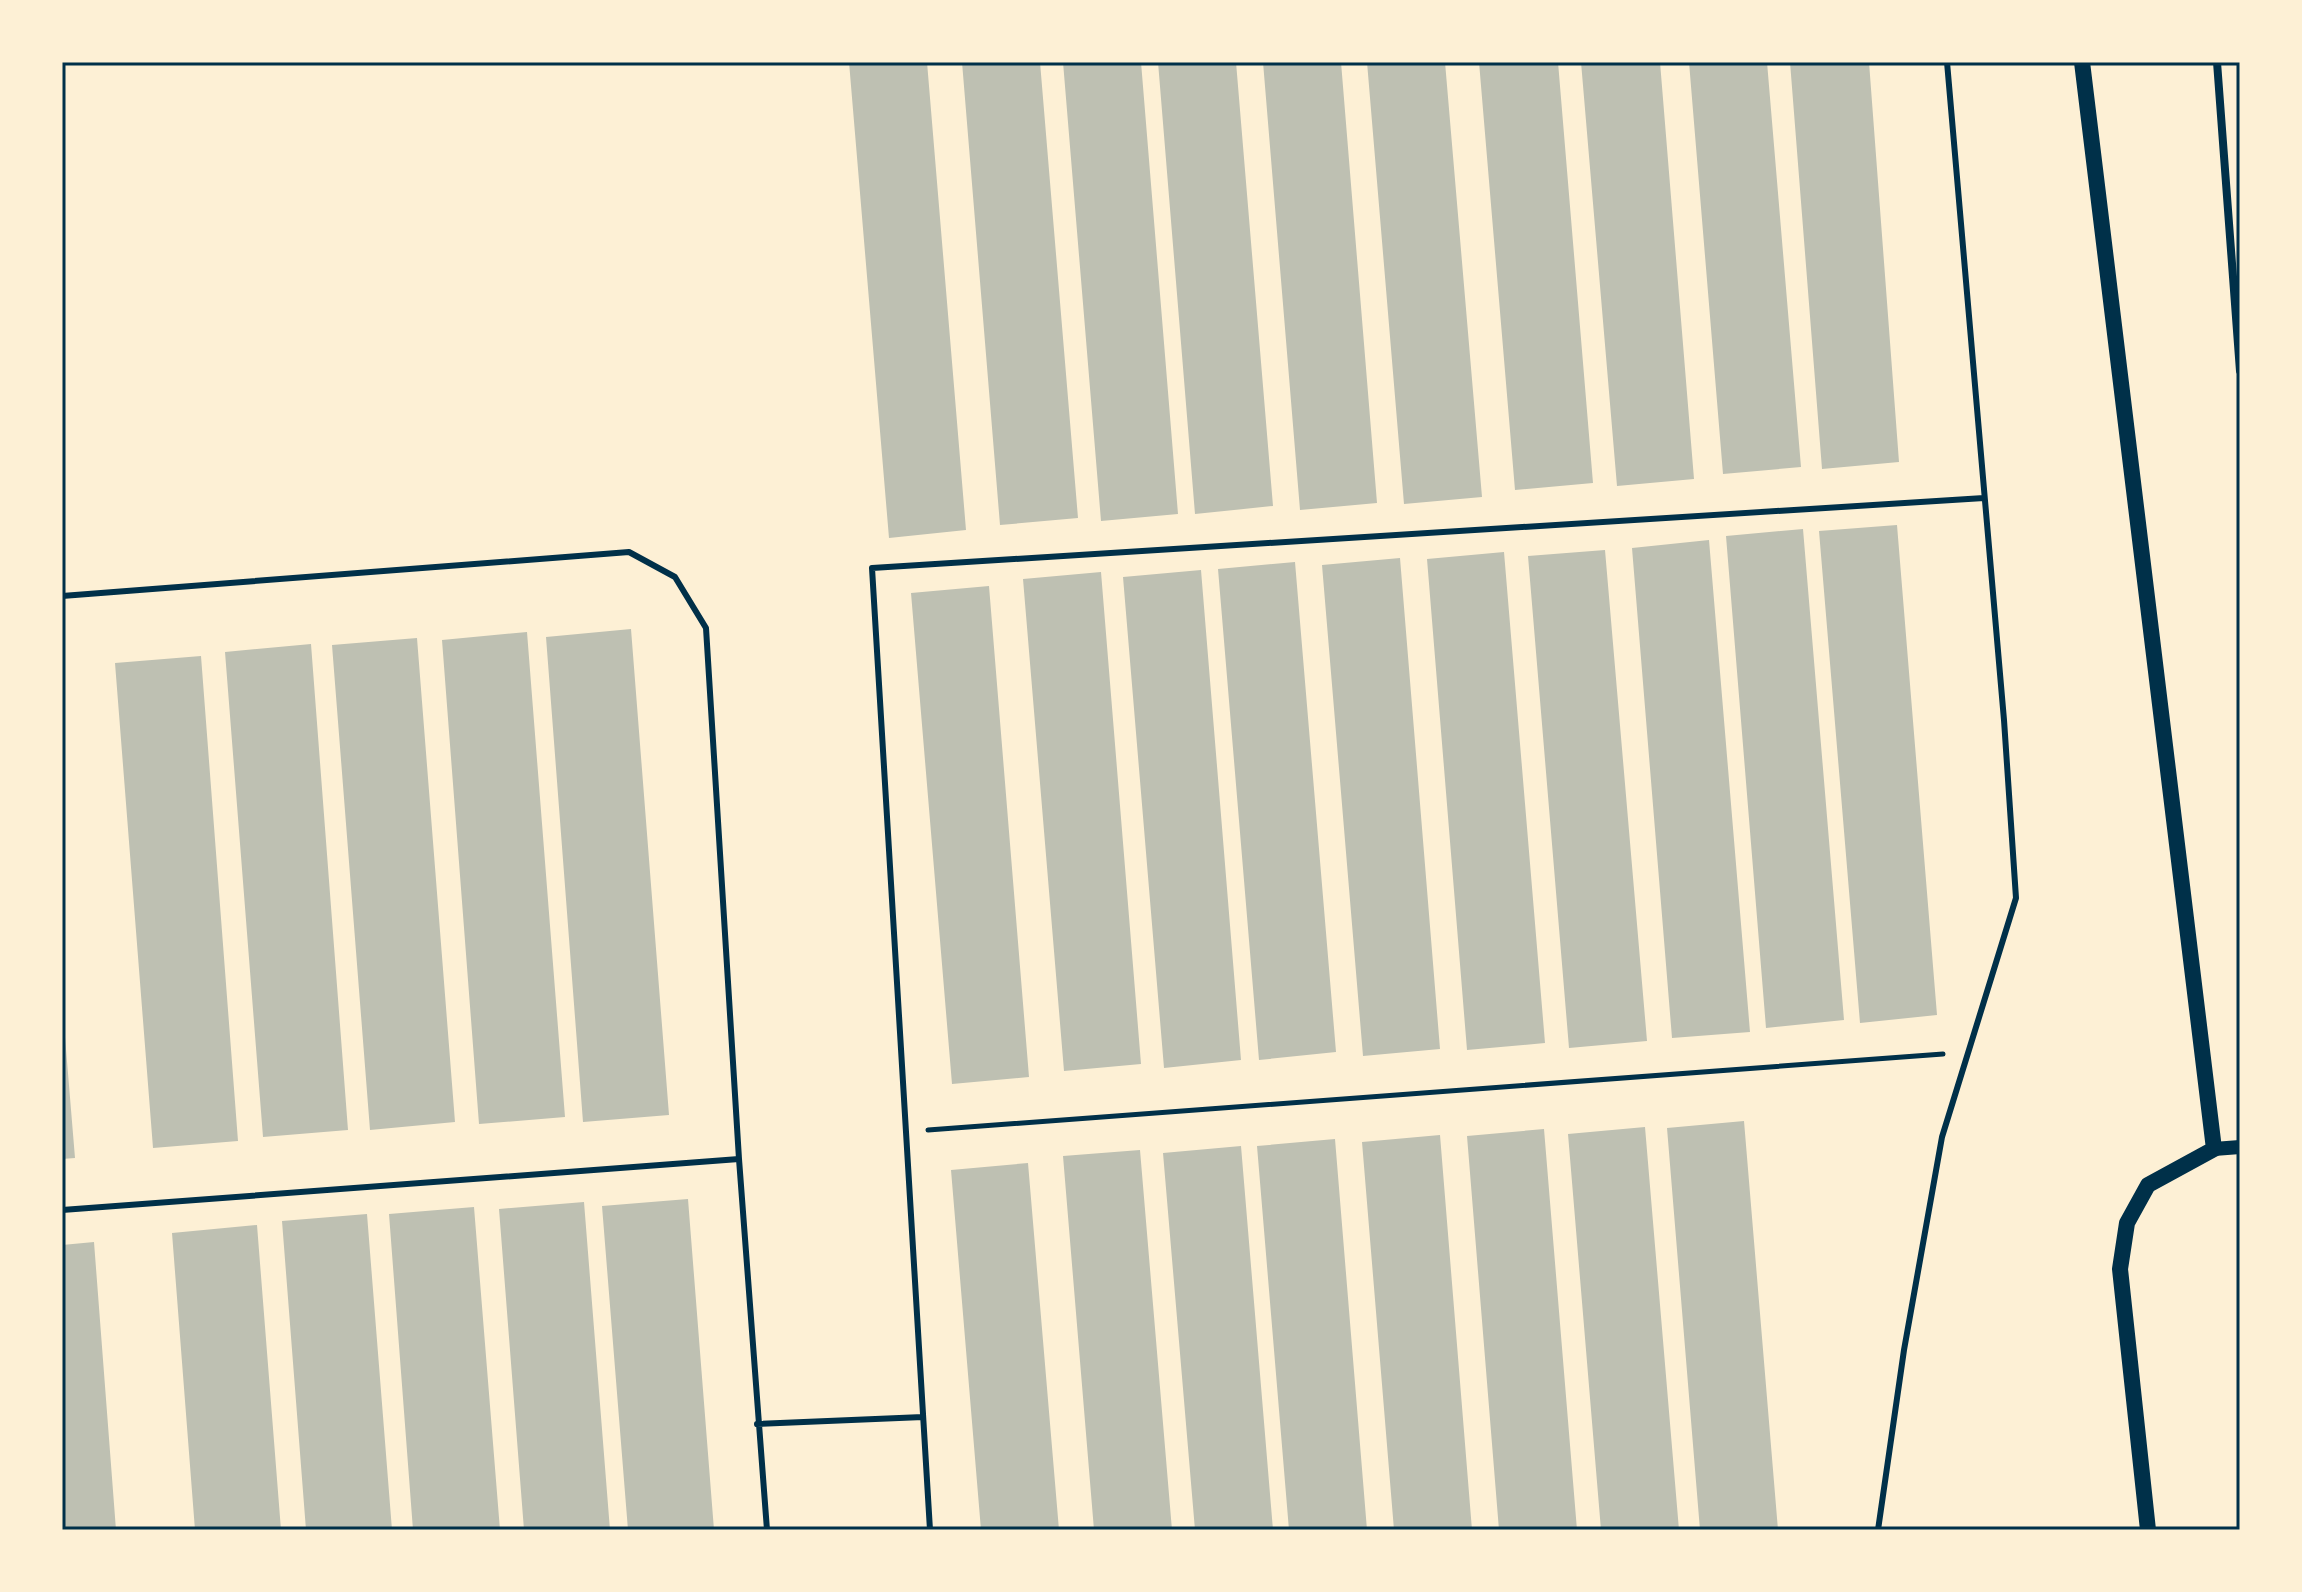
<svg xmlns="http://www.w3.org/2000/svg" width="2302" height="1592" viewBox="0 0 2302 1592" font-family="Lato,sans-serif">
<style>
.building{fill:#bec0b2}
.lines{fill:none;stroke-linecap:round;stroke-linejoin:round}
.path{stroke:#003049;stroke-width:5}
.service{stroke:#003049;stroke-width:6}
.minor{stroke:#003049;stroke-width:8}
.tertiary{stroke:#003049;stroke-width:14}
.secondary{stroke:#003049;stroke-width:16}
.neatline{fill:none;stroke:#003049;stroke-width:3}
</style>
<rect width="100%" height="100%" fill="#fdf0d5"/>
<path class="building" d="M849,62h78l39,468 -77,8z
M962,62h78l38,456 -78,7z
M1063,62h78l37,452 -77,7z
M1158,62h78l37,444 -78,8z
M1263,62h78l36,441 -77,7z
M1367,62h78l37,435 -78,7z
M1479,62h79l35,421 -78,7z
M1581,62h79l34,417 -77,7z
M1689,62h78l34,405 -78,7z
M1790,62h79l30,400 -77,7z
M1897,525l40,490 -77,8 -41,-492z
M1803,529l41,491 -78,8 -40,-492z
M1709,540l41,492 -78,6 -40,-490z
M1605,550l42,491 -78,7 -41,-492z
M1504,552l41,491 -78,7 -40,-491z
M1400,558l40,491 -77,7 -41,-491z
M1295,562l41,490 -77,8 -41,-491z
M1201,570l40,490 -77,8 -41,-491z
M1101,572l40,492 -77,7 -41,-492z
M989,586l40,491 -77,7 -41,-491z
M631,629l38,486 -86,7 -37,-485z
M527,632l38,485 -86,7 -37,-484z
M417,638l38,484 -85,8 -38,-485z
M311,644l37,486 -85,7 -38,-485z
M201,656l37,485 -85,7 -38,-485z
M62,1025h2l11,133 -13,1z
M1744,1121l34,409h-78l-33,-402z
M1645,1127l34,403h-78l-33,-396z
M1544,1129l33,401h-78l-32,-394z
M1440,1135l32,395h-78l-32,-388z
M1335,1139l32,391h-78l-32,-384z
M1241,1146l32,384h-78l-32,-377z
M1140,1150l32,380h-78l-31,-374z
M1028,1163l31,367h-78l-30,-360z
M688,1199l26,331h-86l-26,-324z
M584,1202l26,328h-86l-25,-321z
M474,1207l26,323h-87l-24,-316z
M367,1214l25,316h-86l-24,-309z
M257,1225l24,305h-86l-23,-297z
M94,1242l22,288h-54v-285z"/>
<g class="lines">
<path class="path" d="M928,1130l1015,-76"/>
<path class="service" d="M62,596l567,-44 46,25 31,51 33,531 28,371
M62,1210l677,-51
M757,1424l166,-7
M930,1530l-58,-962 1112,-70
M1878,1530l26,-180 38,-213 74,-239 -12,-178 -57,-658"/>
<path class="minor" d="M2217,62l23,309"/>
<path class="tertiary" d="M2214,1149l26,-2"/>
<path class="secondary" d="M2082,62l132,1087 -66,36 -21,38 -7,46 28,261"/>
</g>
<rect width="2302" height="1592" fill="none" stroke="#fdf0d5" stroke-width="128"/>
<rect x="64" y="64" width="2174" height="1464" class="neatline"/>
</svg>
